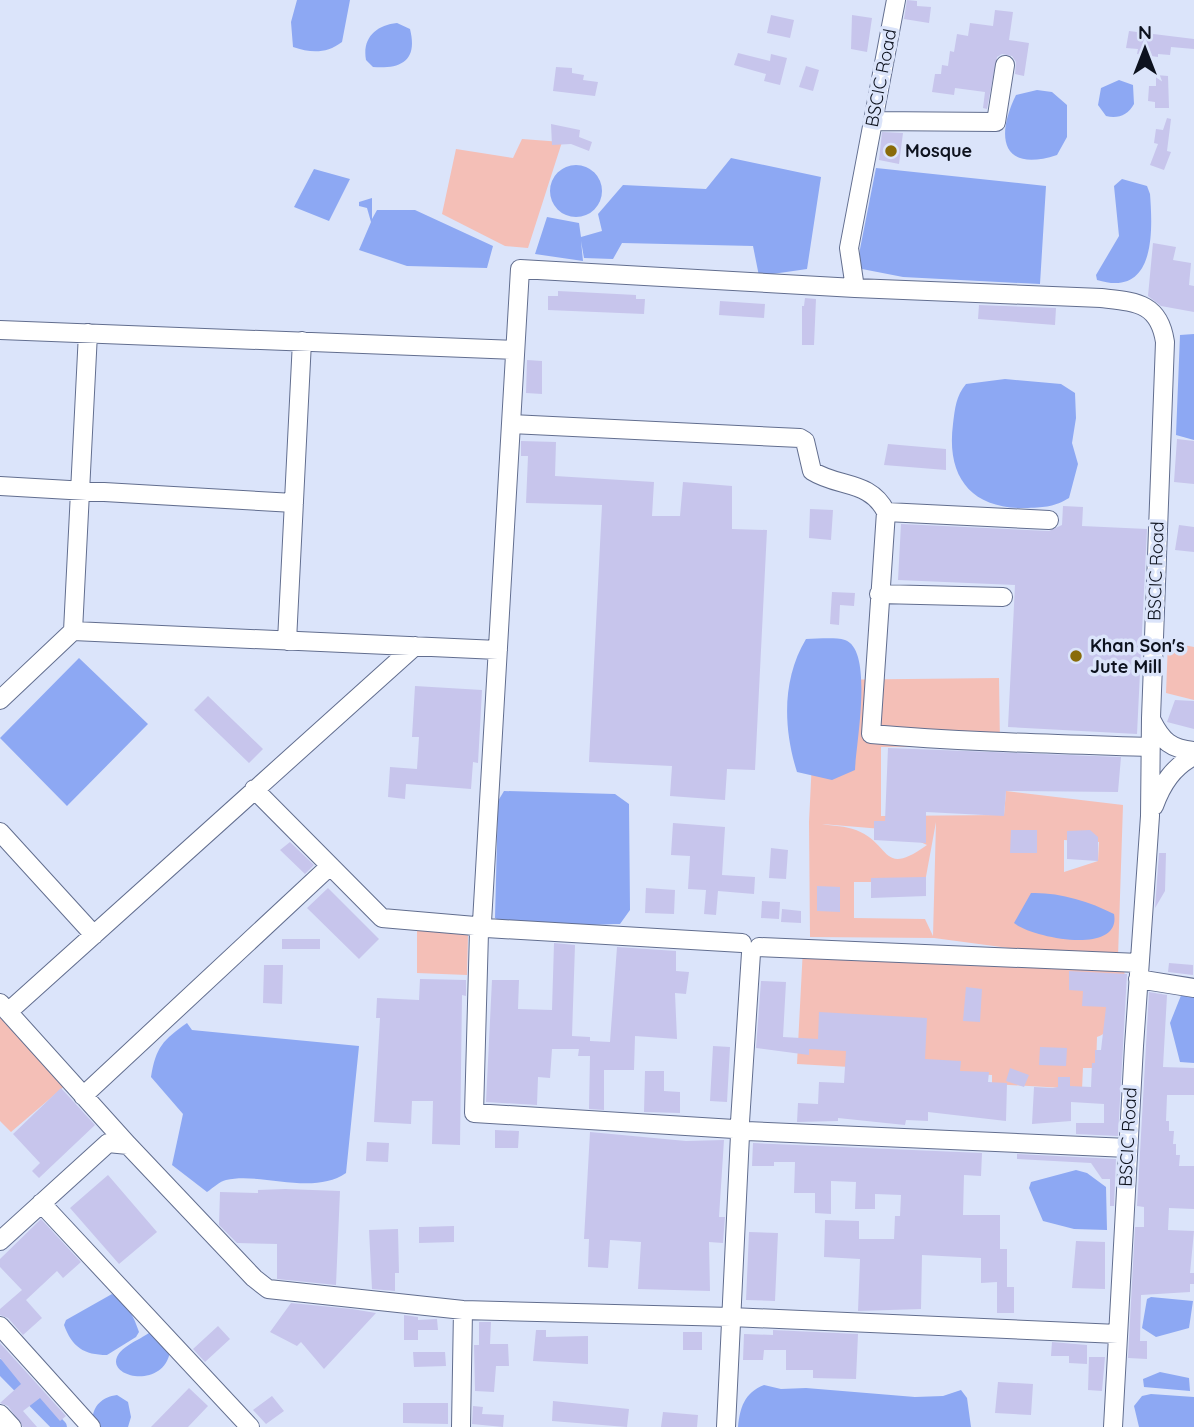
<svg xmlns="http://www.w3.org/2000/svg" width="1194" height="1427" viewBox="0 0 1194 1427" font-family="Quicksand,sans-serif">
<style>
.green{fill:#f4bfb7;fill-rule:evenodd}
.water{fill:#8da8f3}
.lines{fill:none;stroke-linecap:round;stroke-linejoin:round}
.canal{stroke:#8da8f3;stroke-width:14}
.building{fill:#c7c5ec}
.minor-casing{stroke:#626e8f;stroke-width:20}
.minor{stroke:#fff;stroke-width:18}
.poi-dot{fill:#896b09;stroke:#dbe4fa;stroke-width:2.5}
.labels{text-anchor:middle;stroke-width:7;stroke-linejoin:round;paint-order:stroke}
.street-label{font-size:18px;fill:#0d121e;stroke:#dbe4fa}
.poi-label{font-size:18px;font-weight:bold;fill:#0d121e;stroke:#dbe4fa;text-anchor:start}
</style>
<rect width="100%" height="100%" fill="#dbe4fa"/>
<path class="green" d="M522,139l40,3 -34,106 -23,-2 -63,-32 14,-65 57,9z
M1168,642l26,5v53l-28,-7z
M999,678l1,68 -119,1v69l123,-1 2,-24 117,14 -5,152 -57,-2 -127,-17 -124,-1 -1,-115 7,-142zM936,822l-3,114 -8,-17 -71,-1v-36h71zM822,824l72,6 33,15c-46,33 -35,-1 -71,-15 -10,-4 -24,-4 -34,-6zM1064,840l35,2 -1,19 -34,11z
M417,930l51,5 -1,40 -50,-2z
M803,948l320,17c6,24 1,62 -26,72l-1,31h-13l-1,21 -90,-5v-9l-195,-11z
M0,1014l67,70 -56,48 -11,-11z"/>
<path class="water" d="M297,0h53l-8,42c-16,12 -31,11 -49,5l-2,-25z
M397,23l13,6c8,32 -9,40 -37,38l-7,-7c-4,-22 10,-35 31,-37z
M1119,80l14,5 1,19c-6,11 -16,15 -28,12l-8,-11 3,-17z
M1037,90l15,2 15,13v32l-10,18c-55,18 -62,-17 -41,-60z
M731,158l90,19 -14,92 -48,7 -6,-30 -131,-3 -9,16 -29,-1 -3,-17 2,20 -48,-7 12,-37 32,6 2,14 21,-6 -4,-17 25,-29 83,4z
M550 191a26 26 0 1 1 52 0a26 26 0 1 1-52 0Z
M876,168l170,18 -6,98 -137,-7 -41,-8 -3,-7 1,-13z
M314,169l36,10 -21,42 -35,-14z
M1122,179l25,7 3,8c3,39 5,104 -53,86l-1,-5 23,-39 -5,-50z
M372,198v21l5,-9h38l78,36 -6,22 -80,-2 -48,-16 12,-28 -4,-14 -8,-2v-4z
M1194,334v106l-18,-5 4,-100z
M1005,379l56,5 14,9 1,25 -4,25 6,21 -9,34c-15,9 -23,9 -41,10 -56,2 -82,-30 -75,-84 2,-16 3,-28 13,-40z
M806,639c12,0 28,-2 39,1 29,10 11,103 10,130l-23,10 -35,-8c-14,-44 -15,-93 9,-133z
M79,658l69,66 -81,82 -67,-68z
M504,791l111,3 14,10 1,106 -10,14c-32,0 -98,9 -125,-6l3,-117z
M1031,893c27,-1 58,8 83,21 8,42 -82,24 -100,9z
M1182,993l12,1v69l-14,-1 -10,-39z
M187,1023l5,7 167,16 -13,127c-33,23 -85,-1 -120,7 -6,1 -13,8 -19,12l-35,-27 11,-51 -32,-37c5,-30 12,-37 36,-54z
M1076,1170l11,3 19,14 1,43 -33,-1 -31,-8 -14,-33 2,-6z
M112,1294c15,8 22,23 27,38l-3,5 -29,18c-23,0 -35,-8 -43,-30l2,-5z
M1151,1297l42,4 -4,27 -33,9 -14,-9 5,-29z
M149,1333l9,2 12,17c-7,37 -62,26 -53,5 5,-11 22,-17 32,-24z
M1160,1372l29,6 1,13 -46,-4 -1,-8z
M764,1385l17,4 25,-1 109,9 28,-1 18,-6 6,8 4,29h-233c2,-19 6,-34 26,-42z
M1151,1394l43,3v30h-55l-5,-21 8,-10z
M117,1395l11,7 3,15 -3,10h-34c-5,-16 5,-30 23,-32z"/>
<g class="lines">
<path class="canal" d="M0,1366l60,61"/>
</g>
<path class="building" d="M907,0l10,1v5l14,1 -2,16 -25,-4z
M995,10l18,2 -4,28 20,3 -5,33 -9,-2 1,-12 -4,-6 -10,-2 -5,3 -10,52 -4,-1 2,-16 -30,-4 -1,7 -22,-3 3,-18h6l1,-9 6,1 2,-15 4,1 3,-18 11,2 2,-13 23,3z
M771,15l23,5 -4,18 -23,-5z
M852,15l20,3 -5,34 -16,-3z
M1129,31l65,8v10l-23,-2 -1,8 -12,-1v3l-21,-3 1,-5 -12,-1z
M738,53l32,8 1,-7 16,4 -7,27 -16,-4 2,-7 -32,-9z
M806,66l13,4 -6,21 -14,-4z
M556,67l16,1v5l12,2 -1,5 15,2 -3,14 -42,-5z
M1156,75l12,1 1,32h-14v-6l-7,-1 1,-15h7z
M1167,118l4,1 -4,32 4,1 -7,18 -14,-5 8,-21 -4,-1 2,-14 7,1z
M551,124l29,6 -1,7 13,5 -3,9 -18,-7 -19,1z
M882,132l21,1 -4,31 -20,-4z
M1153,243l23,4 -3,13 18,3 -2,22 5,1v26l-33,-6 -13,-10z
M558,291l78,4v4h9l-1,15 -96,-4v-14h10z
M805,298l11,1 -2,46h-12v-39h2z
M720,301l45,3 -1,14 -45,-3z
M979,305l77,3 -1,17 -77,-6z
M527,360l15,1v33l-16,-1z
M1177,439l17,2v43l-20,-2z
M521,441l35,1 -1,34 99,6 -2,34h28l3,-34 49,4v43l35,1 -12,240 -28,-1 -2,31 -55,-4 2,-30 -83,-4 13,-257 -76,-2 2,-47h-7z
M888,444l58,5v21l-62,-5z
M1063,506l20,1 -1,19 65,3 -10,205 -129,-7 7,-142 -117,-5 3,-56 148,7 13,-6z
M810,509l23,1 -2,30 -22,-2z
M1179,525l15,2v25l-19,-2z
M832,592l23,1 -1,13 -14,-1 -1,20 -9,-1z
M415,686l67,4 -4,73 -5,-1 -2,27 -65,-5 -1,15 -17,-2 2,-30 27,2 2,-32h-7z
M208,696l55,53 -14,14 -55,-53z
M1175,700l19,1v28l-27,-7z
M888,748l233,9 -3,35 -112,-1 -2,25 -78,-4v31l-52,-3v-19h11z
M673,823l52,4 -3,48 33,2 -1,17 -36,-3 -2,24 -12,-1 2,-24 -18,-1 2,-33 -19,-1z
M1011,830h26v23h-27z
M1090,830l8,7v24l-31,-2v-28z
M290,842l24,23 -9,9 -25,-24z
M771,848l17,2 -2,29 -17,-1z
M1159,853h7l-1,38 -10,17z
M926,877v19l-55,2v-20z
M817,886l23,1v25l-23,-1z
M328,888l51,51 -20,20 -52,-51z
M646,888l29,2 -1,24 -29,-1z
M762,901l18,1 -1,17 -18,-1z
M782,909l19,2v12l-20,-1z
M282,939h38v10h-38z
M554,943l21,2 -3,91 18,1v4l20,1 7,-95 59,4v20l13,1 -3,22 -11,-1 2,46 -42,-3 -1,34h-30v40l-15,-1 1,-53h-12l1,-7h-27l-2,29 -12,-1 -1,28 -51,-3 6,-122h27l-1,29 34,1z
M1169,963l24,2v10l-25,-3z
M264,965h19l-1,39 -19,-1z
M1069,971l58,3 -9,162 -42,-2v-11h28v-19l-33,-2v19l-39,3 2,-37 19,1 5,-1v-10h12v9l21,1 1,-24h3v-13h6l5,-43 -24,-1 1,-15 -14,-1z
M420,979l46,1v16l-4,-1 -2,150 -28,-1 1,-43h-21l-1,23 -37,-2 6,-104h-4l1,-20 42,2z
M761,981l25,1 -3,55 35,2 1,-27 108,6 -2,41 36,2 -1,10 29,1 -1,10 19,1 -1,38 -78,-9v9l-22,-1 -1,5 -67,-7v3l-41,1 1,-19 20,1 1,-22 25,1 2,-32 -37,-2v6l-53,-7z
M966,987l16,2 -2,33 -17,-1z
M1149,992l18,3 -4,72 31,1v27h-27l-1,26h3v10h5l-1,13h3v11h4l-1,11h15v43l-25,-1 -1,22 26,1 -4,42h4v11h-4v8l-49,3 -1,46h7v18l-19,-1 7,-131h9v-20l-7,-1z
M713,1046l17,1 -3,55 -17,-1z
M1040,1047l27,1 -1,18 -27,-1z
M1010,1068l19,7 -5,12 -18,-6z
M645,1071h19v20l16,1v21l-36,-1z
M61,1088l34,37 -56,53 -7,-7 8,-8 -27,-29z
M495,1130l24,1 -1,17h-23z
M590,1132l96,9 38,-1 -5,77h6l-2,26 -14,-1 1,49 -72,-2 3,-47 -31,-2 -2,28 -20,-1 1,-28h-5z
M367,1142l22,1 -1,19 -22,-1z
M753,1143l229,10 -1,23 -17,-1 -1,40h37v34h7v38h7v26h-17v-31l-16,1v-25l-59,-3 -1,54 -63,2 2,-52 -36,-2 1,-37 34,1v18h35l1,-23h5l1,-21 -26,-1v15h-20l1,-27 -25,-1v33l-16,-1v-20h-21l1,-31h-21v4h-22z
M1017,1154l99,5 -2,47h-4v-27h-8l-11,-16 -74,-4z
M108,1175l49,57 -38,32 -49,-56z
M285,1189l55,2 -4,94 -59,-6v-35l-40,-1 -18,-18 1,-33 38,1v-3z
M41,1219l40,43 -18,16 -6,-7 -31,29 16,18 -19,17 -15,-17 -8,-3v-6l22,-19 -22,-23v-8z
M454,1226v16l-35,1v-16z
M398,1229l1,44h-4v18l-23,-2 -3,-59z
M749,1232l29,1 -3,68 -29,-1z
M1076,1241l29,1v47l-33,-1z
M291,1303l61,6 24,4 -52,56 -23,-27 -4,4 -27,-14z
M404,1315l14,2v3l19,-1 1,11h-20v10h-14z
M479,1322h12l-1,22h18l1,22h-13l-2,26 -19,-1 -1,-46h5z
M218,1326l12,13 -25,23 -12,-13z
M536,1330h10v7l42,-1v28l-55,-3z
M773,1330l85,4 -2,45 -43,-1v-8h-27v-20h-22l-1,10h-20l1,-26 29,1z
M683,1332h19v18h-19z
M1052,1342l35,3v19l-18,-1v-7h-18z
M0,1343l66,73 -6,5 -20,-23 -17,13 14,16h-14l-15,-21 -8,-3 21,-19 -21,-26z
M413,1352h32l1,14 -32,1z
M1089,1357h16l-3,34 -14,-1z
M998,1382l35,2 -2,31 -36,-2z
M189,1388l19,18 -20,21h-37z
M272,1396l12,15 -18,13 -13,-14z
M553,1401l76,8 -2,18 -75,-6z
M403,1403h45v21l-45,-1z
M473,1406l10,1 -1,7 22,1 -1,12 -31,-3z
M663,1412l35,3 -1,12h-36z"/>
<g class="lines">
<defs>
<path id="minor" d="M896,0l-47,248 6,40 246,10c34,4 58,4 64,44l-14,376 -1,98 -16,230 -21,381
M873,121l123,1 9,-57
M0,330l515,20
M511,424l289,14 5,3 7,30c27,17 58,9 74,41l-15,222c93,8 186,10 279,13
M0,486l294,17
M886,512l163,8
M879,594l124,3
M73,631l425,19
M287,641l15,-300
M0,700l73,-69 15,-298
M1152,721c10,20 19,28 42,30
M254,789l128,129 93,8
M1154,806c8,-22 19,-39 40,-50
M0,832l94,103
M482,922l38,-653 335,19
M475,926l4,6 7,-4 256,15
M479,932l-5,181 260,16
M759,947l380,16
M1138,979l56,9
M0,1003l128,142 126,133 14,11 195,21 268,7 387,17
M8,1012l407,-366
M83,1096l247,-230
M740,1122l11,-169
M746,1131l382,17
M41,1203l209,224
M0,1241l108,-98 20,2
M0,1326l91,101
M0,1414l12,13
M461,1427l2,-117
M726,1427l14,-292"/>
</defs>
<use href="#minor" class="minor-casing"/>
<use href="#minor" class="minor"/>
</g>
<g class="poi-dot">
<circle cx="891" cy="151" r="7"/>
<circle cx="1076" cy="656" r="7"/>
</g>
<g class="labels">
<g class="street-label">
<text transform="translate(881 78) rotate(-79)" y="6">BSCIC Road</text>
<text transform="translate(1156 571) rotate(-88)" y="6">BSCIC Road</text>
<text transform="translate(1128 1137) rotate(-87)" y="6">BSCIC Road</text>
</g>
<g class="poi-label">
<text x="905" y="157">Mosque</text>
<text x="1090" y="652">Khan Son's<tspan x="1090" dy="21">Jute Mill</tspan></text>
</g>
</g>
<g transform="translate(1145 49)" stroke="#dbe4fa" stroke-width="5" paint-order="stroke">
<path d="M0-5L12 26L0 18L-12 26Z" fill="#0d121e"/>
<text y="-10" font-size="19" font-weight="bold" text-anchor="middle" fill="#0d121e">N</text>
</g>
</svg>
